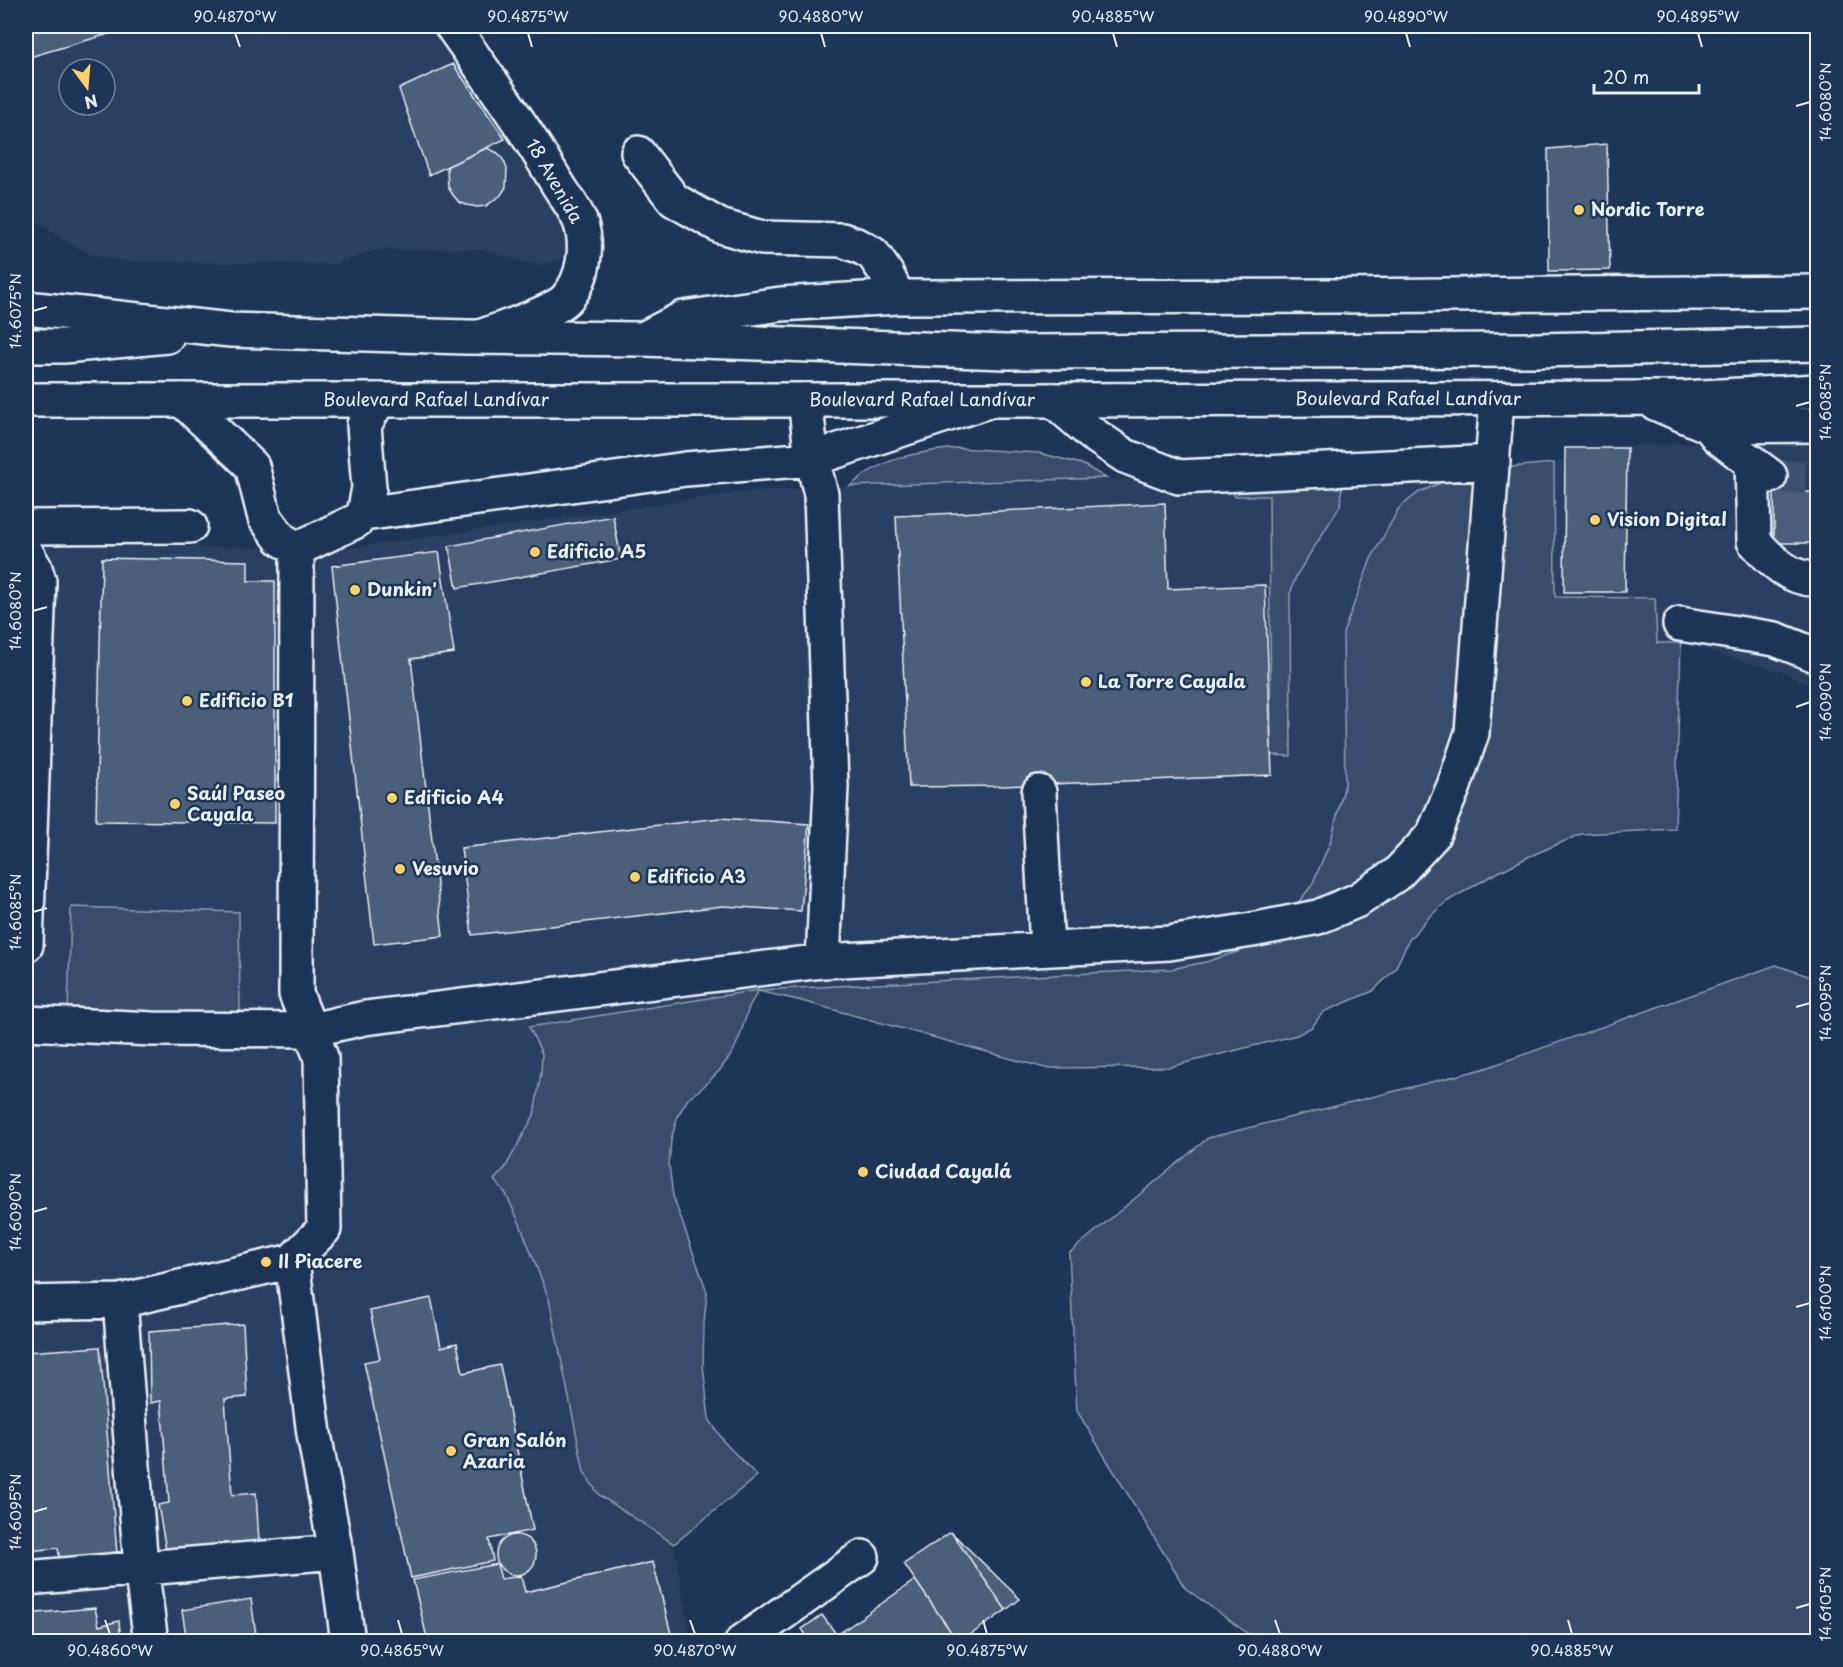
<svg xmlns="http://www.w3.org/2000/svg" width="1843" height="1667" viewBox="0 0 1843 1667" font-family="'Playpen Sans',sans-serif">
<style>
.built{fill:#2a4162;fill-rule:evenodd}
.green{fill:#374d6c;stroke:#909fb2;stroke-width:1.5}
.building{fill:#495e7a;stroke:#e8f1f8;stroke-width:1.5}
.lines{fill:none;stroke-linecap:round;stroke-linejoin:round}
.minor-tunnel{stroke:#3b516f;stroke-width:33;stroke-dasharray:33 16;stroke-linecap:butt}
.minor-casing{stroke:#e8f1f8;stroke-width:38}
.major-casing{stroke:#e8f1f8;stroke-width:38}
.minor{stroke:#1d3557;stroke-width:33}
.major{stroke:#1d3557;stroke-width:33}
.ticks{fill:none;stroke:#e8f1f8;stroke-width:2}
.poi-dot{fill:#ffd166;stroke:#1d3557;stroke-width:2}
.labels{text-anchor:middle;stroke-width:5;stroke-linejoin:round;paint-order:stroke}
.street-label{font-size:18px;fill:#e8f1f8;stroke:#1d3557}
.poi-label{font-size:18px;font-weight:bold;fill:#e8f1f8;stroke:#1d3557;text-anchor:start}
.neatline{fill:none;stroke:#e8f1f8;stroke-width:2}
.ticks-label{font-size:15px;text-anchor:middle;fill:#e8f1f8}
</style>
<rect width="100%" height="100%" fill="#1d3557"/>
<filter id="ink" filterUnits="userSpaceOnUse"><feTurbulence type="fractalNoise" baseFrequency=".0167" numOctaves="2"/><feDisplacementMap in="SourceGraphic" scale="12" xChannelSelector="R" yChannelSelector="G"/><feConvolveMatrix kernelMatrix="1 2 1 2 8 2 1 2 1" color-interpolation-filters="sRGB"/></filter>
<g filter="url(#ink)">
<path class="built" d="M26,26h427l119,168 -2,60 -12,7 -20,4 -9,-1 -46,-15 -107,1 -41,14 -206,-2 -39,-8 -30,-16 -19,-14 -15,-17zM69,69h36v36h-36z
M1817,438v251l-34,-17 -102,-29h-24l-2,-45 -100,-1 -1,-134 59,-17z
M1106,478l128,9 217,-9 -52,30 -28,51 -15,35 -13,39 2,151 -14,56 -19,44 -28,36 -32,27 -46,15 -35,7 -413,21 -229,37 13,27 -1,19 -7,42 -29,53 -11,12 12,14 14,30 29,75 13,62 37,134 75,49 17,97 -665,1v-1099l238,5 23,9 455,-65 108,-6z"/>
<path class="green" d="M958,448l81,5 43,11 24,14 -256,8c32,-29 67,-34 108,-38z
M1554,463l1,134 100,1 2,45h24l-6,186 -94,5 -53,23 -37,19 -45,26 -18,16 -19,22 -14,29 -22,22 -50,21 -11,15 -15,8 -128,32 -124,1 -247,-68 -40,-9 -9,16 -9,29 -7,16 -13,18 -17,17 -15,12 -10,16 -7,25 -2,25 4,31 34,96 -3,31 -1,42 6,54 16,24 32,33 -83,68 -75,-49 -15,-23 -35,-173 -29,-75 -14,-30 -12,-14 11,-12 29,-53 7,-42 1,-19 -13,-27 229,-37 413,-21 35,-7 46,-15 32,-27 28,-35 19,-45 14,-56 -2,-151 28,-74 28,-51 19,-15 33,-15 48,-10z
M1342,485l-2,21 -44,70 -6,18 1,162 -20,-1 -2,-259h-35v-9z
M71,907l168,5 1,102 -172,-2z
M1776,965l41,14v662h-559l-73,-53 -108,-177 -8,-158 139,-115 275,-69z"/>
<path class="building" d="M26,26h110l-110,32z
M453,64l52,75 -76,36 -30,-86z
M1607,144l3,126 -61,1 -1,-122z
M487,148l11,5 6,8 3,8 -1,18 -5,8 -15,11 -9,1 -10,-2 -8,-3 -6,-7 -5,-8 -1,-18 1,-3z
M1565,448h62l-2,144h-61z
M1774,492h44v51h-44z
M1165,503l3,86 97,-4 7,190 -269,11 -94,1 -13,-271z
M613,516l8,43 -164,29 -8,-42z
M439,552l15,101 -43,6 32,277 -69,8 -42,-378z
M102,558l146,3v20h27v242l-179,-2z
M720,818l89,6 -8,87 -78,-5 -251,29 -11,-87z
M431,1298l10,49 16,-4 6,30 37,-8 33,165 -44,9 4,22 -82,17 -47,-216 16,-3 -10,-48z
M243,1324l4,73 -22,2 7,96 24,-2 3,50 -93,7 -8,-45 11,-2 -8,-102 -11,2 -1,-72z
M100,1347l17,207 -57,7 -2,-13 -30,3 2,11h-4v-210z
M951,1532l69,67 -14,11z
M951,1532l55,78 -46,32h-2l-54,-78z
M496 1555a20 20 0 1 1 40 0a20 20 0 1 1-40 0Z
M653,1562l20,80h-245l-15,-62 84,-16 4,15 20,-3 4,16z
M915,1580l43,62h-131l10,-7z
M251,1599l6,43h-70l-5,-32z
M95,1608l4,18 20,-5 2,21h-95v-28z
M822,1615l15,20 -10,7h-16l-9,-13z
M1054,1632l6,10h-20z"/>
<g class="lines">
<path class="minor-tunnel" d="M1772,477h46"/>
<defs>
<path id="minor" d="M452,26c35,50 71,99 102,152 8,14 20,29 26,43 9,25 4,59 -14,78 -12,13 -65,30 -83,37
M638,153l36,47 46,26 42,12 80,2 17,6 14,8 13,19 12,24
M643,339l40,-21 98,-14 117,-7 438,-1 482,-4
M182,400l70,66 13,52 16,21 16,10
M805,400l7,59 9,35 10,292 -8,175
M1053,400l38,33 34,23 54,21 314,-15
M1709,426l9,11 52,39
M1752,462l2,79c16,18 36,40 64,38
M364,514l5,-26 -5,-63 15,-25
M26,527l164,-1
M297,549l-1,445 25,63 3,172 -32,32 22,173 22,118 12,90
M297,549l59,-28 8,-7 322,-45 126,-10 173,-57
M26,552l9,16 4,13 -13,364
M1680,624l95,15 43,17
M1039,792l8,157
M26,1023l127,6 157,1 55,-12 458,-57 346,-18 83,-13 66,-13 40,-17 39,-26 36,-39 21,-49 18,-53 25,-334
M120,1301l21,266 10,75
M26,1303l94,-2 172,-40
M26,1578l310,-26
M742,1642l120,-85"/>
<path id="major" d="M26,308l205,22 235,7 177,2 362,13 530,-2 283,-6
M26,346h38l103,-10
M26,400h1027l592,-2h38l135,-7
M1655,403l54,23 109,-1"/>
</defs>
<use href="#minor" class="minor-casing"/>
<use href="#major" class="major-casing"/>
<use href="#minor" class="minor"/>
<use href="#major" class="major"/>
</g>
</g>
<path class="ticks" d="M235,33l5,14M528,33l4,14M821,33l4,14M1113,33l4,14M1406,33l4,14M1698,33l4,14M1796,106l14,-4M33,311l14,-4M1796,406l14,-4M33,611l14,-4M1796,707l14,-5M33,912l14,-4M1796,1007l14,-4M33,1212l14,-4M1796,1307l14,-4M33,1512l14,-4M1796,1608l14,-4M105,1620l5,14M398,1620l4,14M690,1620l5,14M983,1620l4,14M1275,1620l5,14M1568,1620l4,14"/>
<g class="poi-dot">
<circle cx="1579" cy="210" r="6"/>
<circle cx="1595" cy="520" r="6"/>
<circle cx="535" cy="552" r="6"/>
<circle cx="355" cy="590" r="6"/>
<circle cx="1086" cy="682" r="6"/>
<circle cx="187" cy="701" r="6"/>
<circle cx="392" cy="798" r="6"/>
<circle cx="175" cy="804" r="6"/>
<circle cx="400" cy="869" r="6"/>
<circle cx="635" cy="877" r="6"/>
<circle cx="863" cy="1172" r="6"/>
<circle cx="266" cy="1262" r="6"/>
<circle cx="451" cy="1451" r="6"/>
</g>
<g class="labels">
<g class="street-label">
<text transform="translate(554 181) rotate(60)" y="6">18 Avenida</text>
<text x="1408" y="405">Boulevard Rafael Landívar</text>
<text x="436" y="406">Boulevard Rafael Landívar</text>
<text x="922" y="406">Boulevard Rafael Landívar</text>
</g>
<g class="poi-label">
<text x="1591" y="216">Nordic Torre</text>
<text x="1607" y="526">Vision Digital</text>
<text x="547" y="558">Edificio A5</text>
<text x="367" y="596">Dunkin'</text>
<text x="1098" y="688">La Torre Cayala</text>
<text x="199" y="707">Edificio B1</text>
<text x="187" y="800">Saúl Paseo<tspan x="187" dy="21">Cayala</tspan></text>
<text x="404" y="804">Edificio A4</text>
<text x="412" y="875">Vesuvio</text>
<text x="647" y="883">Edificio A3</text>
<text x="875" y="1178">Ciudad Cayalá</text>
<text x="278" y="1268">Il Piacere</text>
<text x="463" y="1447">Gran Salón<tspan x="463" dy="21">Azaria</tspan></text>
</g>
</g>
<rect width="1843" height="1667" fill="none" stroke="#1d3557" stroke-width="66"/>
<g transform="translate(87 87) rotate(164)"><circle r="28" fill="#1d3557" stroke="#6e8097" stroke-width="1.5"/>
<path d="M0-4.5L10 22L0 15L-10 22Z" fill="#ffd166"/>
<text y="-9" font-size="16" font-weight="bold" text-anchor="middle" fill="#e8f1f8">N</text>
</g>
<path d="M1594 84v9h105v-9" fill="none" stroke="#e8f1f8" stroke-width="3"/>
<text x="1603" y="84" font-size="18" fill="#e8f1f8" stroke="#1d3557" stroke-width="4.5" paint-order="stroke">20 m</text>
<rect x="33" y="33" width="1777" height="1601" class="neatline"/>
<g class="ticks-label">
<text x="235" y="22">90.4870°W</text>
<text x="528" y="22">90.4875°W</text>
<text x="821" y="22">90.4880°W</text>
<text x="1113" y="22">90.4885°W</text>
<text x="1406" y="22">90.4890°W</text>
<text x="1698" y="22">90.4895°W</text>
<text transform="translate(1826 102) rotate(-90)" y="5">14.6080°N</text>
<text transform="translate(16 311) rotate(-90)" y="5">14.6075°N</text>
<text transform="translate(1826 402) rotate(-90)" y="5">14.6085°N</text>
<text transform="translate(16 611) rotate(-90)" y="5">14.6080°N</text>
<text transform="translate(1826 702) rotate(-90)" y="5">14.6090°N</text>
<text transform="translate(16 912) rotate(-90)" y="5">14.6085°N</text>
<text transform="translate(1826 1003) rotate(-90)" y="5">14.6095°N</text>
<text transform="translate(16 1212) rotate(-90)" y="5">14.6090°N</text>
<text transform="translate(1826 1303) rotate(-90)" y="5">14.6100°N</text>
<text transform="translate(16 1512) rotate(-90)" y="5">14.6095°N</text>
<text transform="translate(1826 1604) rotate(-90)" y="5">14.6105°N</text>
<text x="110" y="1656">90.4860°W</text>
<text x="402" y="1656">90.4865°W</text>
<text x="695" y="1656">90.4870°W</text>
<text x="987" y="1656">90.4875°W</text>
<text x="1280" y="1656">90.4880°W</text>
<text x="1572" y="1656">90.4885°W</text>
</g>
</svg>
